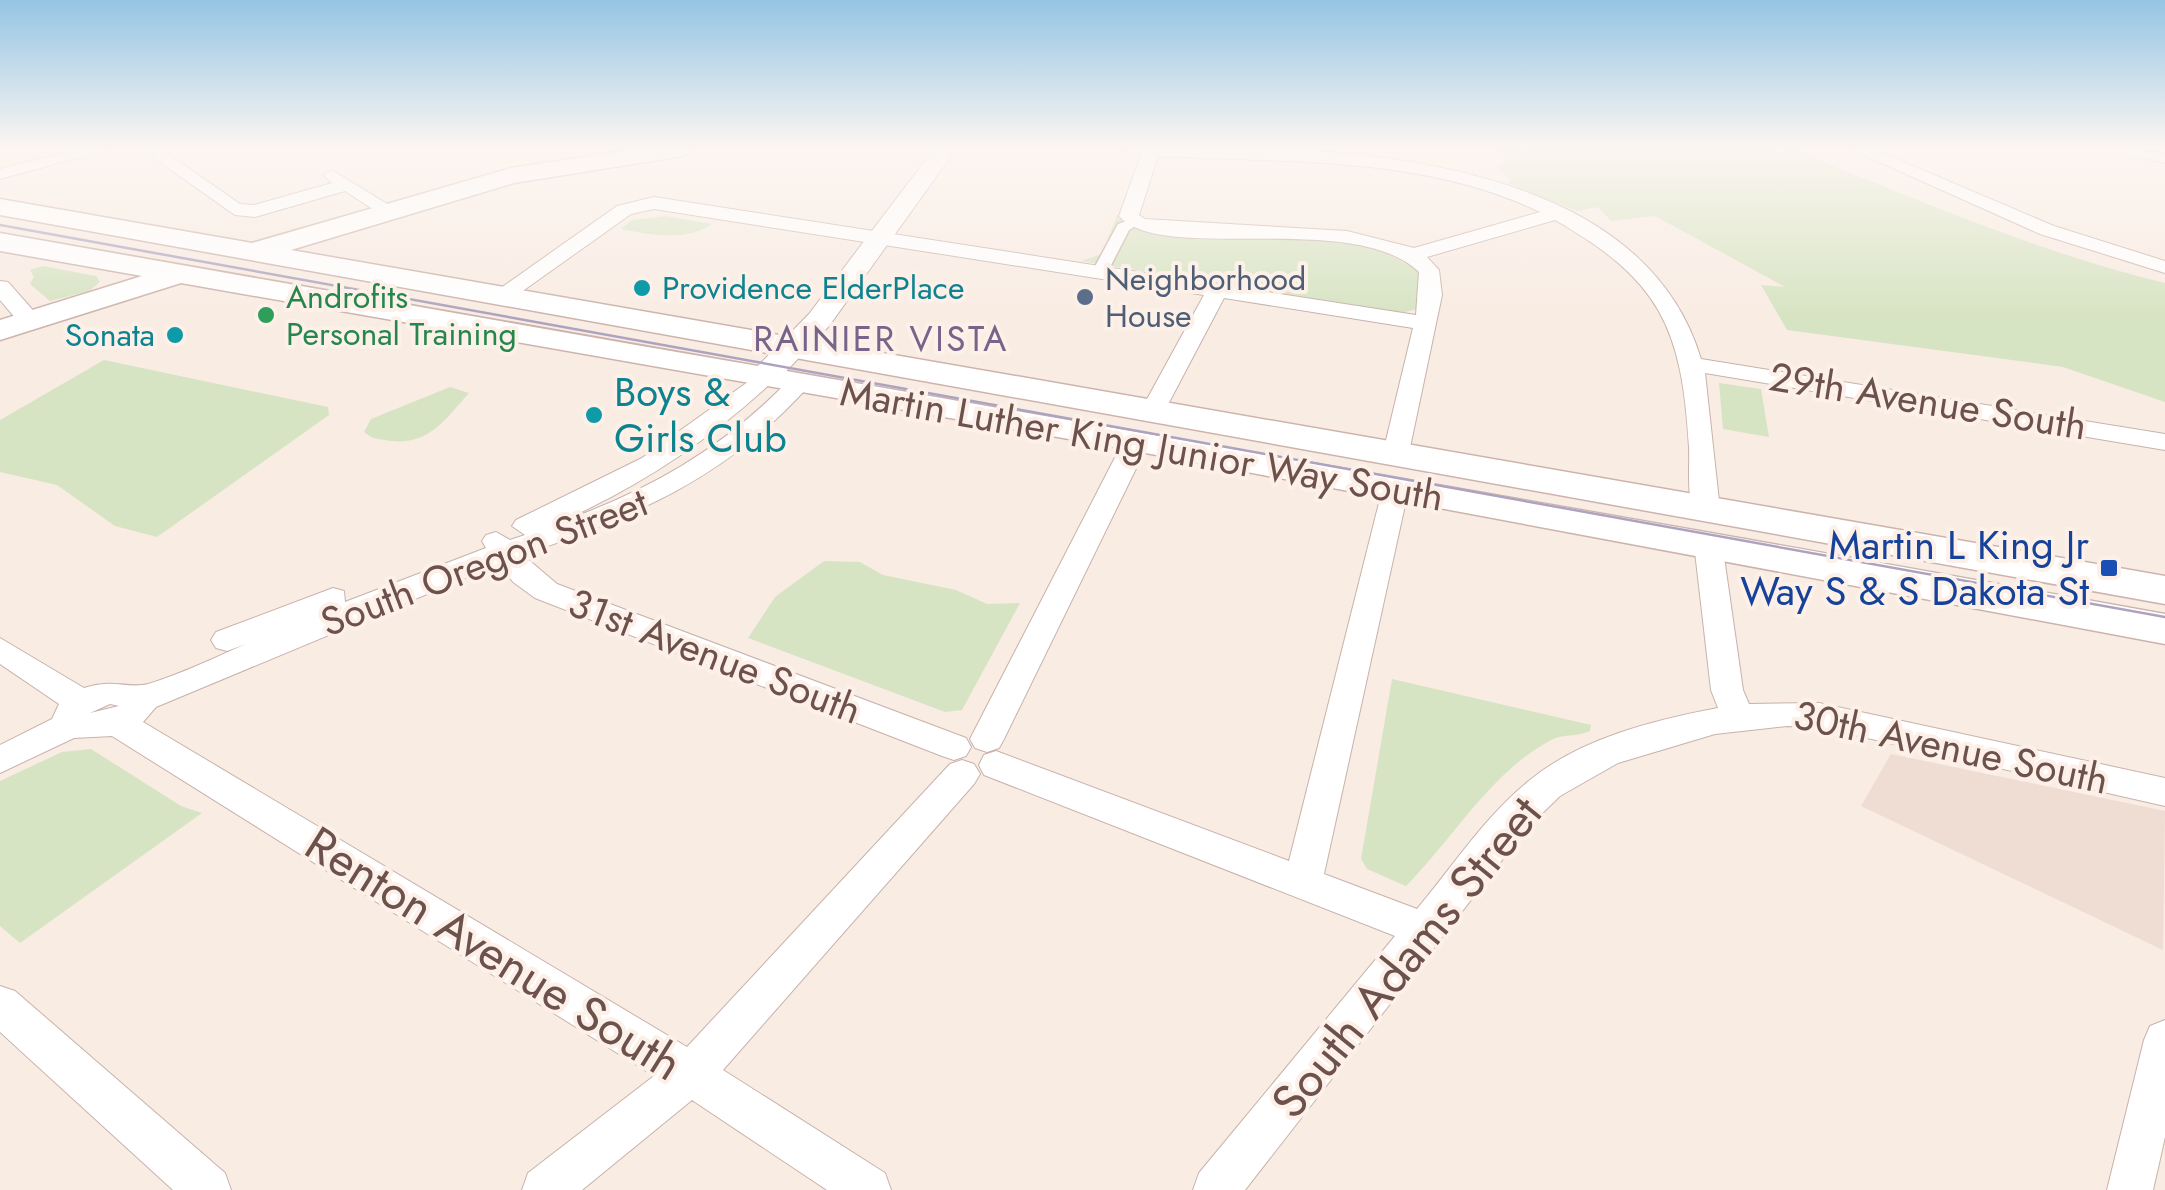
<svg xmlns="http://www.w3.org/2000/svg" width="2165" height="1190" viewBox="0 0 2165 1190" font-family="Jost,sans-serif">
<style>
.residential{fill:#efdcd2}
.green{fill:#d7e4c3}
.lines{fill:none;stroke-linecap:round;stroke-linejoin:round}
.pedestrian-casing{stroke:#c8b2ab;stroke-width:3}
.minor-casing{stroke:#c8b2ab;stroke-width:2}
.tertiary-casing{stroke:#c8b2ab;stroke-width:2}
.secondary-casing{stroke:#cdb3ab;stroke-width:3}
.pedestrian{fill:#fff;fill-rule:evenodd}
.minor{fill:#fff;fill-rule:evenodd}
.tertiary{fill:#fff;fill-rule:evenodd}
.secondary{fill:#fff;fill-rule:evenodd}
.tram{stroke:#ada3c0;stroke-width:2.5}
.culture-dot{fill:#0f9aa8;stroke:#fcf0e8;stroke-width:4}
.service-dot{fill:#5c6f8a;stroke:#fcf0e8;stroke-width:4}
.leisure-dot{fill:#2e9e5b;stroke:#fcf0e8;stroke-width:4}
.transit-dot{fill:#1a4fb4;stroke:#fcf0e8;stroke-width:4}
.labels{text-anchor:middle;stroke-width:8;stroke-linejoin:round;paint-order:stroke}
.far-service-label{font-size:32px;fill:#4e5e75;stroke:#fcf0e8;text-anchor:start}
.far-culture-label{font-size:32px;fill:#0d838f;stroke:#fcf0e8;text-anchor:start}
.far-leisure-label{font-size:32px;fill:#27864d;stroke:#fcf0e8;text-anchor:start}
.far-neighbourhood-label{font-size:35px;letter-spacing:2.5px;fill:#76648a;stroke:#fcf0e8}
.culture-label{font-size:40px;fill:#0d838f;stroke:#fcf0e8;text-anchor:start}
.street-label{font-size:40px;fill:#6d514c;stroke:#fcf0e8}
.transit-label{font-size:40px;fill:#164399;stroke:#fcf0e8;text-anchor:end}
.near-street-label{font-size:48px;fill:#6d514c;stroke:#fcf0e8}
</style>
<rect width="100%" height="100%" fill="#f9ece3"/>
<path class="residential" d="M1891,754l274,57 -2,139 -302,-144z"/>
<path class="green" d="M1486,149h315l20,12c113,46 225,93 344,122v119l-102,-35 -276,-37 -26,-45 24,2 -130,-71 -44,5 -13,-14 -21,4 -69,-28 4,-3 -16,-13 18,-9z
M1117,215c21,34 168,18 209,22 36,4 62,16 93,34l-2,38 -16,4 -320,-52 21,-7z
M666,216l46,8c-27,18 -60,11 -91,5l11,-9z
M43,266l53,10 4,6 -11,9 -39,10 -20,-17 4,-7 -4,-7z
M104,360l224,47 1,8 -172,122 -42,-11 -58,-41 -57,-13v-52z
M1719,383l42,6 8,48 -46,-8z
M450,387l19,6c-25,28 -42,55 -84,47 -9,-1 -14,-2 -21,-8l7,-13z
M824,561l36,1 23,13 73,15 31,14 33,-1 -58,107 -17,2 -197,-74 27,-41z
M1392,679l199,46 -1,6c-12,6 -26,3 -37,8 -62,32 -99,99 -147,147l-39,-17 -6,-10z
M91,749l90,57 21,7 -182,130 -20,-17v-145l62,-29z"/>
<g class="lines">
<defs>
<path id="pedestrian" d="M1135,218l7,4 -13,8 -23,45h-12l-2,-3 26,-48z"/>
<path id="minor" d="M81,149h29l-110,30v-10z
M141,149h20l79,55 14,1 78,-22 -9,-8 9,-5 65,40 -17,4 -35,-23 -90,26 -20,-2z
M1118,149c183,-6 518,-7 583,210l464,75v16l-460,-77 15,137 -14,8 -10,-2c-10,-17 -6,-49 -7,-69 -7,-120 -29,-167 -134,-227l-128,37 12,13 3,25 -34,162 -13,8 -13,-8 31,-129 -189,-30 -60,114 -12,7 -12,-7 64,-117 -550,-86 -23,5 -121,86 -8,1 -11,-6 126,-89 37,-9 762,118 3,-43c-66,-63 -258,-7 -300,-56l22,-61zM1158,156c127,7 265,-1 382,56l-126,36 -67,-17 -202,-12 -6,-4z
M1850,149h23l181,77 111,35v12l-125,-39z
M2115,149l50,4v10l-47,-10z
M0,281l8,1 30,34v10h-16l-22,-26z
M763,371l12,7 -4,5c-65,60 -137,107 -218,142 93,-33 169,-75 237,-146h16l4,5 -4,5c-82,90 -170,126 -283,166l34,29 409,154 5,9 -5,9 -12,4 -12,-4 -407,-158 -22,-16 -14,-18 -343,143 -13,15 544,325 263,-283 12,-4 12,4 6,10 -6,10 -251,286 162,103 6,17h-64l-135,-90 -110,90h-60l6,-17 126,-97 -542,-340 -38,2 -74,35v-28l52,-26 7,-15 -59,-40v-26l84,50c30,-10 43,1 64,-4 33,-10 66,-26 98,-40l-19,7 -11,-3 -5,-8 5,-8 117,-44 11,3 1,11 141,-54 -4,-7 4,-6 10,-3 14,8 15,-5 -13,-9 4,-6 126,-62zM110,704l9,2 -29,7z
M1137,432l13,8 -146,299 -5,9 -12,4 -12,-4 -5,-9 154,-299z
M1396,479l13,8 -85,387 93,35c36,-43 69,-94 113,-129 51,-42 125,-60 188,-72l-7,-18 -17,-147 14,-9 14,9 21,147 6,14 70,-1 346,75v28l-346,-79 -32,-1 -72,8 -97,29 -58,33 -33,32 -282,362h-52l6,-17 196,-237 -411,-161 -5,-10 5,-10 12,-4 293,110 94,-374z
M0,986l15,5 210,182 6,17h-58l-173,-158z
M2165,1020v117l-12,53h-46l37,-150 6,-14z"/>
<path id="tertiary" d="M934,149h22l-127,177 -55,58h-22l-4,-6 4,-6 57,-58z"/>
<path id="secondary" d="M637,149h58l-12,7 -169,27 -223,67 1874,326v28l-2165,-389v-16l252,44 259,-75z
M0,233c722,128 1444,251 2165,381v30l-1062,-199 -922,-162 -181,57v-20l142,-44 -142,-25z"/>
</defs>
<use href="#pedestrian" class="pedestrian-casing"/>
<use href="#minor" class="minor-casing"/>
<use href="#tertiary" class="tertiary-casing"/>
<use href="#secondary" class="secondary-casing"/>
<use href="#pedestrian" class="pedestrian"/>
<use href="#minor" class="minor"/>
<use href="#tertiary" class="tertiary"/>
<use href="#secondary" class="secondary"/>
<path class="tram" d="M0,225l2165,392"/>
</g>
<linearGradient id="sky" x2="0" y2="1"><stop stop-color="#95c5e4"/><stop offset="0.47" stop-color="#fcf6f2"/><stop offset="1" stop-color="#fcf6f2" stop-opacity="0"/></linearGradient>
<rect width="2165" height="315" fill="url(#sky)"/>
<g class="culture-dot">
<circle cx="642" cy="288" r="10"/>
<circle cx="175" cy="335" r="10"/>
<circle cx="594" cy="415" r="10"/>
</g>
<circle class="service-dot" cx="1085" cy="297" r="10"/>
<circle class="leisure-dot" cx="266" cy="315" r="10"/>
<rect class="transit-dot" x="2099" y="558" width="20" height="20" rx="5"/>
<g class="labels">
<g class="far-service-label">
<text x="1105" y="290">Neighborhood<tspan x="1105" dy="37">House</tspan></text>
</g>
<g class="far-culture-label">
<text x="662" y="299">Providence ElderPlace</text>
<text x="155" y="346" text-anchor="end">Sonata</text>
</g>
<g class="far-leisure-label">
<text x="286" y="308">Androfits<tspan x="286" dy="37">Personal Training</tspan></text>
</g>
<g class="far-neighbourhood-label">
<text x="881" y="351">RAINIER VISTA</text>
</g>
<g class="culture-label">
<text x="614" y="406">Boys &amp;<tspan x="614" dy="46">Girls Club</tspan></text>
</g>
<g class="street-label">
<text transform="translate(1928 401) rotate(9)" y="14">29th Avenue South</text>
<text transform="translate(1142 444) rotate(10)" y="14">Martin Luther King Junior Way South</text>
<text transform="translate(484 562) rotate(-21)" y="14">South Oregon Street</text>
<text transform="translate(715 656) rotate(21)" y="14">31st Avenue South</text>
<text transform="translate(1951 747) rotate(12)" y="14">30th Avenue South</text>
</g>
<g class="transit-label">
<text x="2089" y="559">Martin L King Jr<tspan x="2089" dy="46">Way S &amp; S Dakota St</tspan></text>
</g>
<g class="near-street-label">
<text transform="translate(494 953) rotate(32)" y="17">Renton Avenue South</text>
<text transform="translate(1406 957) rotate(-51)" y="17">South Adams Street</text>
</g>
</g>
</svg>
